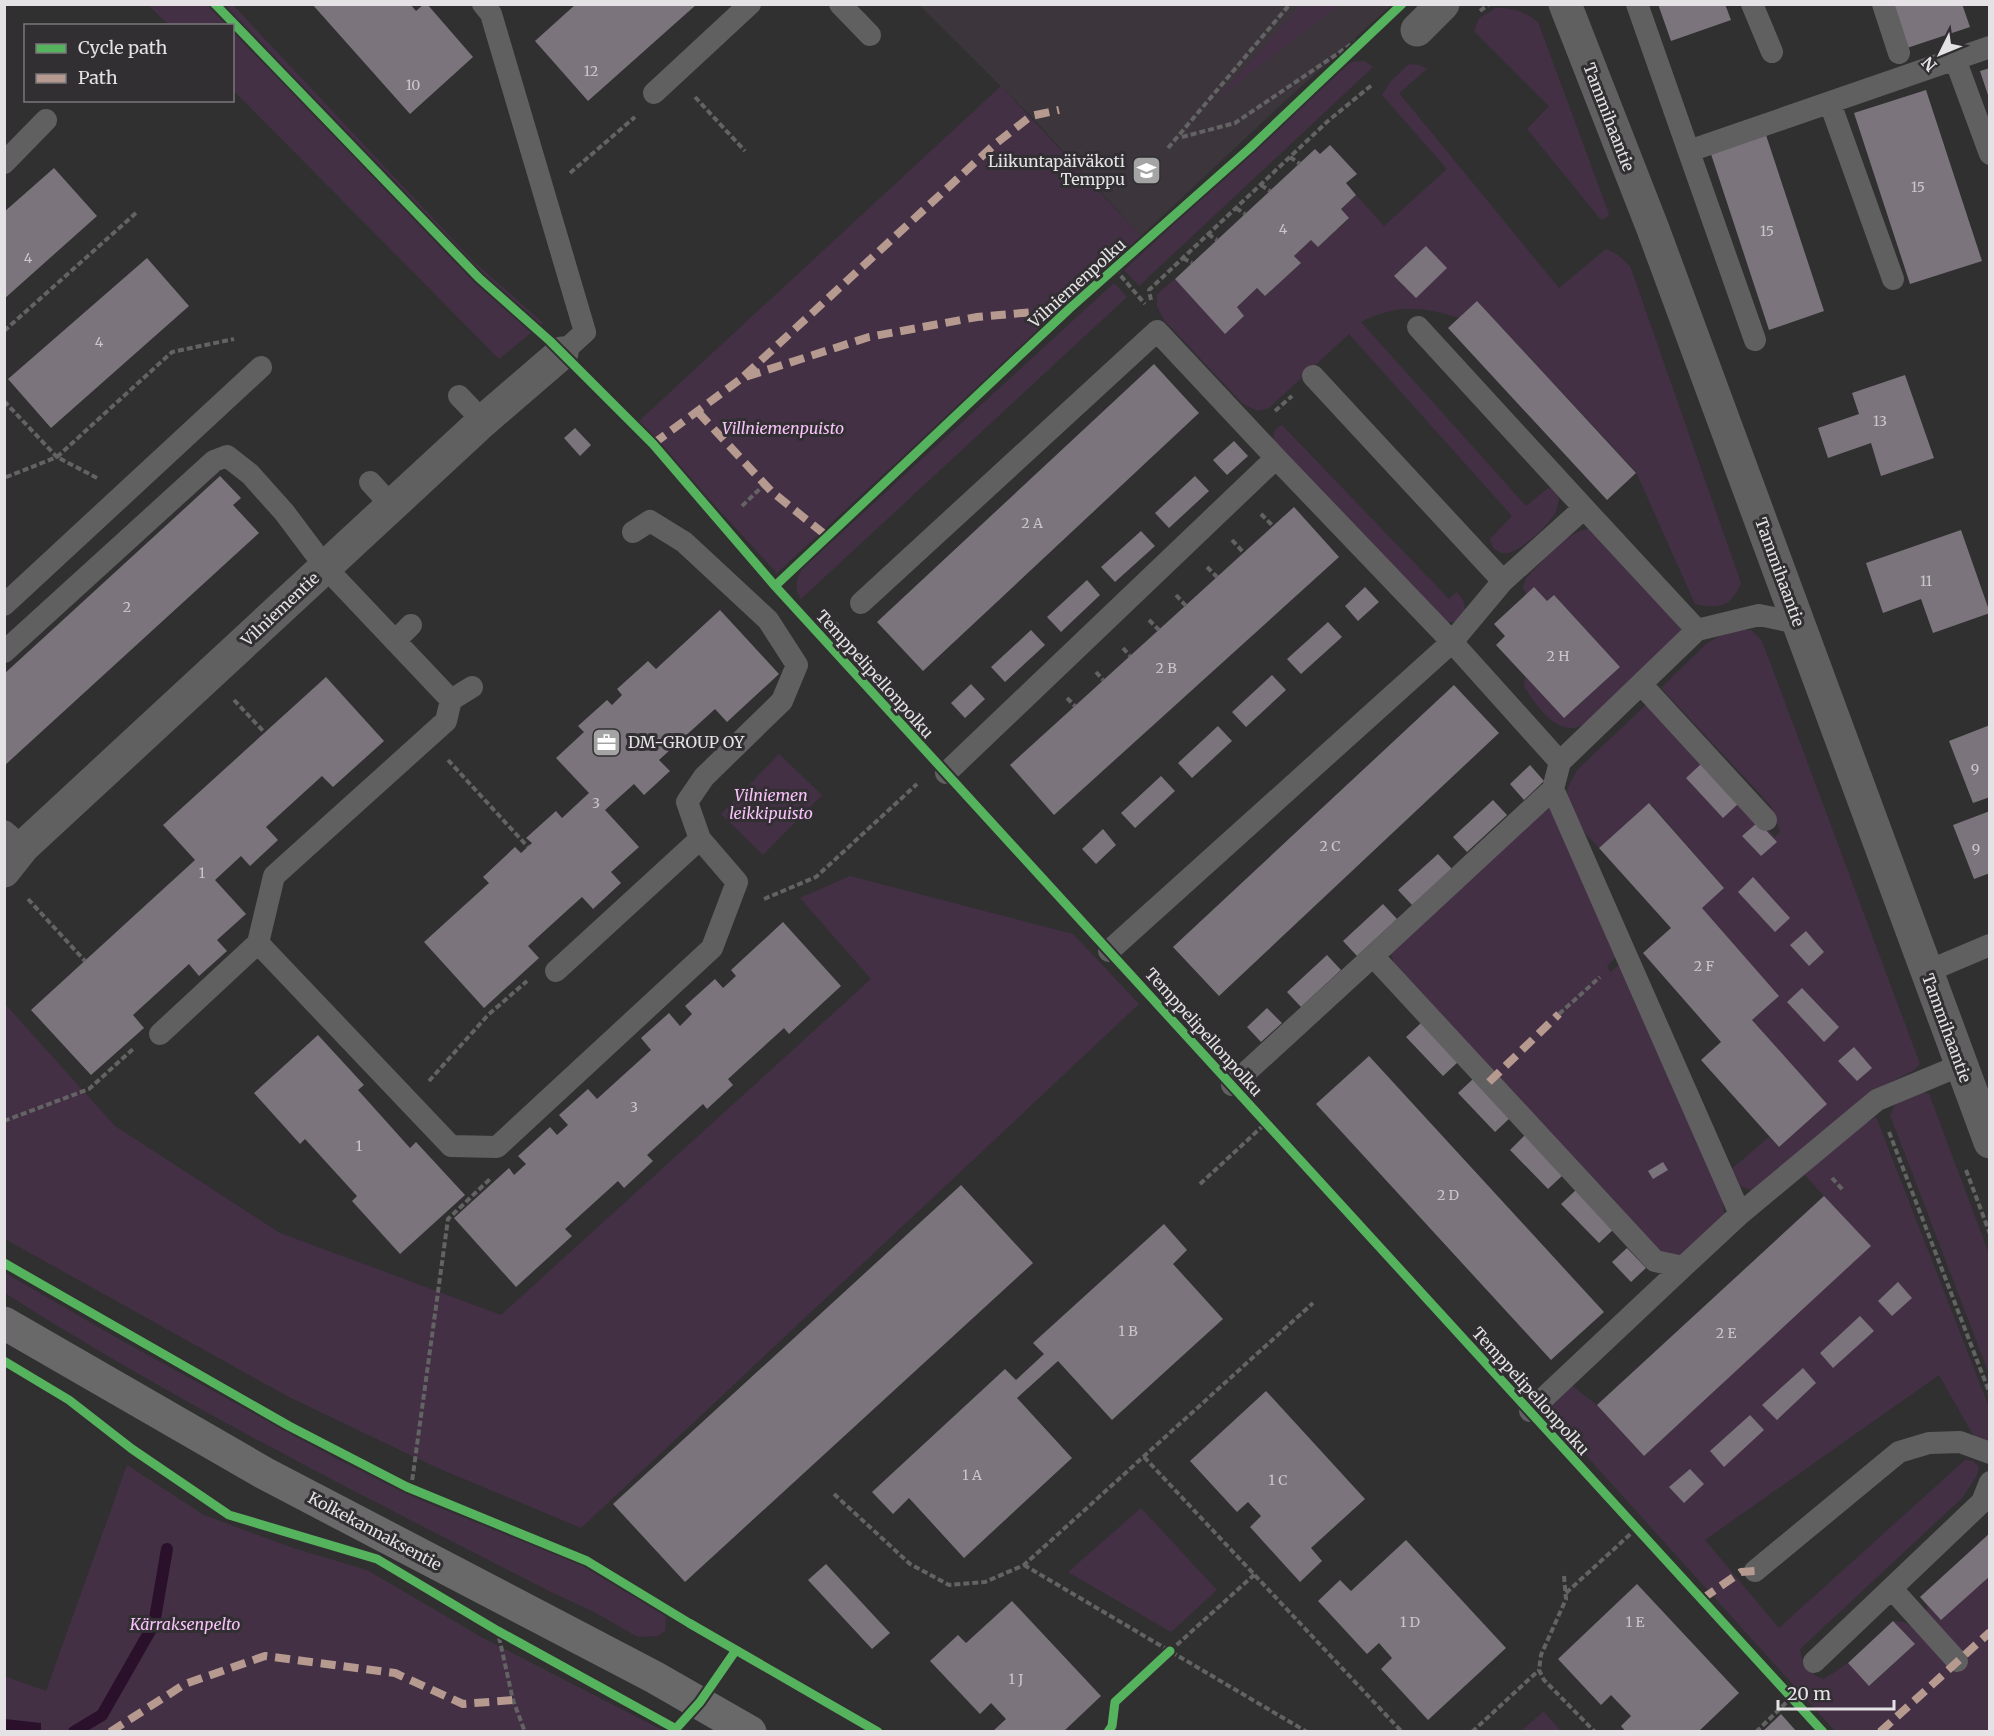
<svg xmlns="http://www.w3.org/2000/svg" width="1994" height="1736" viewBox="0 0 1994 1736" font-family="Merriweather,serif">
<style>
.built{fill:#3c363c}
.green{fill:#443045}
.water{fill:#2b102c}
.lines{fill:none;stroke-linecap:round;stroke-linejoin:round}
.stream{stroke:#2b102c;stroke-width:12}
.building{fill:#7b747c}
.path{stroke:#636363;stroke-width:4;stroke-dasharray:6 3;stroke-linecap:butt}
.lane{stroke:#606060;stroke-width:22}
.street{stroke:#606060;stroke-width:33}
.primary{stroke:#696969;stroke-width:33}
.quiet{stroke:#b69a8f;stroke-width:8;stroke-dasharray:15 8;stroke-linecap:butt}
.cycleway-casing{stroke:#312f31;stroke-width:13}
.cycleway{stroke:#56b35d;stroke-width:9}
.labels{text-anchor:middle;stroke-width:6;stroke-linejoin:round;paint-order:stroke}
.number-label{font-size:14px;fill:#cac6ca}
.street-label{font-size:16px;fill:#e4e2e4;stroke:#312f31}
.poi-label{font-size:16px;fill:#e4e2e4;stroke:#312f31;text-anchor:end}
.park-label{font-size:16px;font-style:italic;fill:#f9c2fb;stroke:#312f31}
</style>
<rect width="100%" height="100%" fill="#303030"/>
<path class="built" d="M919,5h473l-106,95 -145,136 -110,-120z"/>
<path class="green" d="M148,5h85l241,257 69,61 -44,36 -266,-269 -1,-64 -63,-1z
M1301,5h38l-124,96z
M1496,8c18,0 27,3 42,14l71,192 -2,3 -6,3 -74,-91 22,-23 -75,-75 5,-13z
M1365,61l8,6 -234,219 -15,-16 217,-199 10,-9z
M1409,64l10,1 8,4 -28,24 160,195 47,-39 12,6 12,11 111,317c-10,24 -22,26 -46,21l-59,-132 -159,-171 -18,17c-37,-12 -63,-14 -98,4l165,184 22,-18 6,2 5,8c-1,5 -2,11 -4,15 -6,12 -34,38 -48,40 -6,1 -10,-2 -14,-5l-3,-9 22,-23 -163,-182 -80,74 -11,3 -15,-7 -79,-84 -7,-14v-12l18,-15 50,54 19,-17 -7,-9 20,-19 8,8 36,-33 -7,-7 17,-16 7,7 31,-28 -8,-10 15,-14 28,31 63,-57 -65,-74 9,-14z
M1001,86l140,150 -364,337 -139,-151z
M1114,283l13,14 -326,302c-7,-11 -5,-18 0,-29z
M1282,425l167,174 8,-7 7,10 1,9 -9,11h-9l-173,-175c-1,-11 -2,-17 8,-22z
M1592,528l89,101 -2,12 -92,82c-4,1 -10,5 -14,5 -22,1 -39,-26 -49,-42l1,-10 39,42 56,-51 -66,-72 -7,6 -13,-14 -8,8 -3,-8 3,-9c19,-18 39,-46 66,-50z
M1730,630h21l11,11 158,423 -6,6 -25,13 -136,108 -15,-6 -11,-12 42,-36 10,10 48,-43 -75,-84 27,-24 -77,-88 22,-20 -74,-85 -51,45 -29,-31 -3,-27 10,-20 71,-67 127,134 5,-5 -9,-26 -110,-118 45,-44z
M779,754l43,41 -59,60 -42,-41z
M1549,805l68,151 -10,10 3,6 10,-8 103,234 1,18 -44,45 -22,-4 -262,-288 -5,-15z
M850,876l223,58 66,70 -558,524 -150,-63 -142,-68 -284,-158v-235l110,122 165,107 221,82 370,-336 -71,-81z
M1918,1090l11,4 60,160v120l-99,-259 5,-10z
M1876,1117l113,290v43l-13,-10 -37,-65 -234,165 74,88 186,-168 8,1 6,6 -3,10 -14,21 -162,151c2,16 9,25 24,30l24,-16 22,23 45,-42 -22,-23 11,1 15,10 8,-20v-7l14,15 48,-44v155h-154l-291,-322 27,-24 26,20 47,51 226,-210 -68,-74 46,-39z
M5,1273l119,69 213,117 83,41 160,64 86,52 -1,15 -7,5 -20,1 -44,-25 -43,-20c-185,-95 -371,-187 -546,-299z
M127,1465l77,50 92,34 71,21 116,68 181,93h-659l-1,-55 42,15z
M1141,1508l76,82 -46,42 -103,-60z
M1543,1711l18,20h-40l22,-19z"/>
<path class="water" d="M5,1719l36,4v8h-36z"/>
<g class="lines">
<path class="stream" d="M74,1732l28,-17 52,-91 13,-75"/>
</g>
<path class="building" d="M312,4h98l6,7 8,-7h3l46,53 -63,57z
M576,4h121l-109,97 -53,-60z
M1658,4h67l6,16 -60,21z
M1892,4h70l8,23 -63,21z
M1990,68v30h-1l-9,-27z
M1926,90l56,171 -72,23 -56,-171z
M1765,132l59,179 -55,19 -59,-179z
M1330,145l27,29 -11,9 10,12 -15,14 8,9 -31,29 -7,-7 -17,16 7,7 -36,33 -8,-8 -20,19 7,9 -19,18 -50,-55 140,-130 5,5z
M54,168l43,48 -93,83v-87z
M1426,246l21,22 -31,30 -22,-22z
M147,258l42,48 -138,122 -43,-49z
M1477,301l159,172 -29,27 -159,-172z
M1154,364l45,49 -276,258 -46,-49z
M1905,375l29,83 -53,18 -10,-33 -43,15 -10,-30 41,-14 -7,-21z
M575,428l16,17 -11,11 -16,-18z
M1234,441l14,15 -21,19 -14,-15z
M220,476l21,22 -8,7 26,28 -255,233v-92z
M1195,476l14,15 -40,37 -14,-15z
M1294,507l45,50 -285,258 -44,-50z
M1961,530l29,83 -57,20 -12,-34 -38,14 -17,-50z
M1141,531l14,15 -40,36 -14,-15z
M1087,580l13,15 -39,37 -14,-15z
M1365,587l14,15 -21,19 -13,-15z
M1534,587l13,14 7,-6 66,72 -56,51 -68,-73 9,-9 -11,-12z
M720,610l59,64 -52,48 -12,-13 -56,51 11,11 -26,24 -10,-11 -29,26 34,37 -28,25 10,11 -28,26 -11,-12 -10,9 -44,40 11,12 -55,50 -60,-66 65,-59 -6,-6 32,-30 6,6 11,-10 -6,-5 30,-27 6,7 27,-25 -33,-35 28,-26 -6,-6 29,-26 5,5 10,-10 -5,-6 31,-28 8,8z
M1328,622l14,15 -41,37 -14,-15z
M1031,630l14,15 -40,37 -14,-15z
M1272,675l14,15 -40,37 -14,-15z
M326,677l58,64 -51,46 -11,-11 -56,51 12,13 -28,26 -9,-10 -26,24 31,34 -29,26 10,11 -28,25 -10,-12 -56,51 11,13 -53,47 -60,-65 164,-150 -32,-35z
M971,684l14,15 -20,19 -14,-15z
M1454,685l45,48 -280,263 -46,-49z
M1990,725v72l-17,6 -24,-62z
M1218,726l14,15 -40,37 -14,-15z
M1701,764l37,40 -15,14 -37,-40z
M1530,765l14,16 -20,19 -14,-16z
M1161,776l14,15 -40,37 -14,-15z
M1493,800l14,15 -40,37 -14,-15z
M1649,803l75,85 -22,20 77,88 -27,24 75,84 -48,43 -78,-87 20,-18 -78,-89 28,-25 -72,-80z
M1990,811v62l-16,6 -21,-54z
M1758,822l19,20 -16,14 -19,-20z
M1103,829l13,16 -20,19 -14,-15z
M1438,854l14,15 -40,36 -14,-15z
M1753,877l37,41 -15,14 -37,-40z
M1383,904l14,15 -40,37 -14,-15z
M783,922l58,64 -52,48 -5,-6 -56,51 5,6 -26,24 -4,-5 -56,51 6,6 -29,27 -6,-7 -53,48 7,7 -56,51 -62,-69 55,-50 5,7 12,-11 -8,-8 32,-29 7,8 11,-10 -9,-10 29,-26 9,10 54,-49 -10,-12 28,-25 11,13 12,-12 -7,-8 30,-27 8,9 13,-12 -5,-6z
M1806,931l18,21 -15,14 -19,-21z
M1327,955l14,15 -40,37 -14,-15z
M1802,988l37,39 -15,15 -37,-40z
M1267,1008l15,15 -21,19 -14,-15z
M1421,1023l37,39 -15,14 -37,-39z
M318,1035l46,50 -6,5 52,58 6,-6 49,53 -65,59 -48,-53 5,-5 -52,-57 -5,5 -46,-51z
M1854,1047l18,21 -15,13 -19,-20z
M1369,1056l235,256 -53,48 -235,-256z
M1473,1079l37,39 -15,14 -37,-39z
M1525,1135l38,40 -15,14 -38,-39z
M1663,1162l5,8 -15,9 -5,-8z
M961,1185l72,78 -348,319 -72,-78z
M1576,1190l38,39 -15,14 -38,-39z
M1824,1196l47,50 -227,210 -47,-51z
M1164,1224l23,26 -14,14 50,55 -111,101 -54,-59 -41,37 55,60 -108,100 -55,-60 -16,16 -21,-22 133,-123 11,11 28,-26 -11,-11z
M1627,1248l19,20 -15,14 -19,-20z
M1898,1282l14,16 -20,18 -14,-15z
M1860,1316l14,15 -41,37 -13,-15z
M1803,1368l13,15 -39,37 -15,-15z
M1266,1391l99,108 -54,49 11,13 -22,21 -50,-55 11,-11 -13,-14 -11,10 -47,-51z
M1750,1415l14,15 -40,37 -14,-16z
M1690,1469l14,15 -20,19 -15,-16z
M1990,1533v43l-49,44 -21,-23z
M1406,1540l100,108 -78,72 -47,-51 11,-11 -13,-15 -12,11 -49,-53 22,-21 11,11z
M826,1564l64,69 -18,16 -64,-69z
M1637,1584l102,109 -41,39h-72l-5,-6 10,-10 -20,-21 -10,10 -43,-46z
M1012,1601l89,95 -38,36h-71l14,-13 -15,-16 -11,11 -50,-53 28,-26 8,8z
M1893,1621l22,23 -46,42 -21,-23z
M1781,1714l16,18h-35z"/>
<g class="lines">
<path class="path" d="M1480,11l9,-7
M695,97l50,54
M1182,137l53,-14 142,-96
M1168,148l122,-144
M1290,157l10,7
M570,173l65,-56
M1261,185l9,6
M1236,208l9,6
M1208,234l9,6
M1183,258l9,5
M1115,269l30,35
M1151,300l-2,-10 179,-169 45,-37
M4,331l132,-118
M4,401l53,56 -53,21
M1275,411l17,-15
M97,478l-40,-21 115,-105 62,-13
M742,506l23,-22
M1261,514l12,12
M1232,540l12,13
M1207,567l10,10
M1176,595l10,11
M1149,620l10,10
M823,638l15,-15
M1123,648l7,8
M1096,672l7,8
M1067,698l8,8
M234,700l31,33
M448,760l80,87
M28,899l57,62
M764,899l52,-22 101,-93
M1559,1014l41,-37
M429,1081l59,-66 39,-34
M4,1121l85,-32 44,-40
M1889,1132l101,262
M1966,1170l24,64
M1832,1178l11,12
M1200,1184l66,-61
M1144,1457l258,275
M411,1489l37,-270 42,-40
M834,1494l76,70 39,21 36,-3 39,-17 289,-262
M1024,1565l283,167
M1564,1576l2,23 -25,56 -2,15 5,10 51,52
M1566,1593l71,-65
M499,1637l14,63 12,32
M1170,1651l85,-77
M1472,1732l67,-62
M1756,1732l36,-35"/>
<path class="lane" d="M483,4l8,10 94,318 -23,21
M840,4l30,31
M1637,4l118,336
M1752,4l20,48
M1883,4l16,49
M1955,59l35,95
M654,93l96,-89
M1830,103l63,176
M1689,151l301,-104
M4,163l42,-43
M1418,327l166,181
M1313,376l190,205
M459,396l24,25
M370,482l22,24
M633,532l17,-11 34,21 84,78 29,45 -15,36 -78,76 -17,25 13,37
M861,603l296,-272 119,127
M4,605l257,-238
M395,641l16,-16
M4,652l210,-191 13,-5 23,18 34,38 42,56 125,132
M1641,684l125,136
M472,687l-21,13 -5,21 -172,155 -16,67 193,203 46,1 215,-199 25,-66 -37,-43 -144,132
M1560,762l137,-132
M946,773l330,-315 176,184 -343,309
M4,831l19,16
M1373,956l180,-167
M1926,972l64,-27
M160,1034l98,-91
M1232,1085l141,-129 282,305 28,6 57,-53 -187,-425 7,-27 -108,-120 51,-61 81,-73 113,122 62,-15 39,8
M1740,1214l137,-114 84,-35
M1530,1411l153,-144
M1755,1571l144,-119 30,-9 31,-1 30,11
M1892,1589l65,72
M1814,1662l168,-160 8,-20"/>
<path class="street" d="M1565,4l88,225 337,913
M1417,30l26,-26
M4,871l19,-24 460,-426 79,-68"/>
<path class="primary" d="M4,1323l260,150 390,204 96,55"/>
<path class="quiet" d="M744,376l250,-231 37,-29 28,-6
M698,412l73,79 57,46
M653,444l89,-66 127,-41 108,-20 92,-8
M1489,1082l70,-68
M1702,1599l39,-27 14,-1
M110,1732l75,-48 80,-28 130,17 68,31 50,-4
M1880,1732l110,-100"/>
<defs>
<path id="cycleway" d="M215,4l264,274 71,63 103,103 122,142 1048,1146
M775,586l294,-277 181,-161 152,-144
M4,1263l285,163 118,61 180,74 102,62 189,109
M4,1361l65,39 63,49 97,66 148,44 121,72 178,98
M673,1732l27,-30 36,-52
M1108,1732l4,-6 3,-24 55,-51"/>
</defs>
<use href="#cycleway" class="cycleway-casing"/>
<use href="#cycleway" class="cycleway"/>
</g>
<defs>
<symbol id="school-square" viewBox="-11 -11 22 22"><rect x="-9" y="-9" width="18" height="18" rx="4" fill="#a5a4a5" stroke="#312f31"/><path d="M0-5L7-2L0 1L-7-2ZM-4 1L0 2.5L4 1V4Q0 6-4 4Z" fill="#fff"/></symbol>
<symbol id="office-square" viewBox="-11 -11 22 22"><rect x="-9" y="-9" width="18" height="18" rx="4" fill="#a5a4a5" stroke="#312f31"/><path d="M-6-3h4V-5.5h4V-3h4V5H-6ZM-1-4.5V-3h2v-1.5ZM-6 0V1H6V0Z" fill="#fff"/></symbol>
</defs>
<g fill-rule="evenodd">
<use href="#school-square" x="1130" y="154" width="33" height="33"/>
<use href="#office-square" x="590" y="726" width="33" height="33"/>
</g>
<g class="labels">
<g class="number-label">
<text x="591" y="76">12</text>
<text x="413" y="90">10</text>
<text x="1918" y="192">15</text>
<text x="1283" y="234">4</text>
<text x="1767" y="236">15</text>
<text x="28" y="263">4</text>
<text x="99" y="347">4</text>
<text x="1880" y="426">13</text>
<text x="1032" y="528">2 A</text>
<text x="1926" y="586">11</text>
<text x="127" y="612">2</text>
<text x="1558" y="661">2 H</text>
<text x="1166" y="673">2 B</text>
<text x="1975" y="774">9</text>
<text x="596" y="808">3</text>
<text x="1330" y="851">2 C</text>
<text x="1976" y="854">9</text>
<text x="202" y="878">1</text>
<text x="1704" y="971">2 F</text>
<text x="634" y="1112">3</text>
<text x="359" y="1151">1</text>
<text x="1448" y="1200">2 D</text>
<text x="1128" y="1336">1 B</text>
<text x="1726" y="1338">2 E</text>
<text x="972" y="1480">1 A</text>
<text x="1278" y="1485">1 C</text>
<text x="1410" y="1627">1 D</text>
<text x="1635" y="1627">1 E</text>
<text x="1016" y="1684">1 J</text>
</g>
<g class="street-label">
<text transform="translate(1609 117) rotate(69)" y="6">Tammihaantie</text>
<text transform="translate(1077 283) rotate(-42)" y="6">Vilniemenpolku</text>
<text transform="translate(1780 572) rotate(70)" y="6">Tammihaantie</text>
<text transform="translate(280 609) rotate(-43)" y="6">Vilniementie</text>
<text transform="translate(875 674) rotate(48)" y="6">Temppelipellonpolku</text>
<text transform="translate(1947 1028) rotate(70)" y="6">Tammihaantie</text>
<text transform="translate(1204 1032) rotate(48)" y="6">Temppelipellonpolku</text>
<text transform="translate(1531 1391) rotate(48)" y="6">Temppelipellonpolku</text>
<text transform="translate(375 1531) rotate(28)" y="6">Kolkekannaksentie</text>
</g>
<g class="poi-label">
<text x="1125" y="167">Liikuntapäiväkoti<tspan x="1125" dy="18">Temppu</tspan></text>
<text x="628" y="748" text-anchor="start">DM-GROUP OY</text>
</g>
<g class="park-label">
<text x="783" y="434">Villniemenpuisto</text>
<text x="771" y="801">Vilniemen<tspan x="771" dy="18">leikkipuisto</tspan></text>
<text x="185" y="1630">Kärraksenpelto</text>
</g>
</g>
<rect width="1994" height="1736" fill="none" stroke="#e4e2e4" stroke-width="12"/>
<rect x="24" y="24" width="210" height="78" fill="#312f31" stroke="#797779" stroke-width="1.5"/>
<rect x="36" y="44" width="30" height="9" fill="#56b35d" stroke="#797779" stroke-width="1.5"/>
<text x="78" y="54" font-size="18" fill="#e4e2e4">Cycle path</text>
<rect x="36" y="74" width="30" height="9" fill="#b69a8f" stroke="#797779" stroke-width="1.5"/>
<text x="78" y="84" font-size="18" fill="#e4e2e4">Path</text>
<g transform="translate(1940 54) rotate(227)" stroke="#312f31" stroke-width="4.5" paint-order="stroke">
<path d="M0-4.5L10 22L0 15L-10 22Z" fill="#e4e2e4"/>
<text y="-9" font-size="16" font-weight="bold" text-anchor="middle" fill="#e4e2e4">N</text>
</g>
<path d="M1778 1700v9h116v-9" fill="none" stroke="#e4e2e4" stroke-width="3"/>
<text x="1787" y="1700" font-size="18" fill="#e4e2e4" stroke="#312f31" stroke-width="4.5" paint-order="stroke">20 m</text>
</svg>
